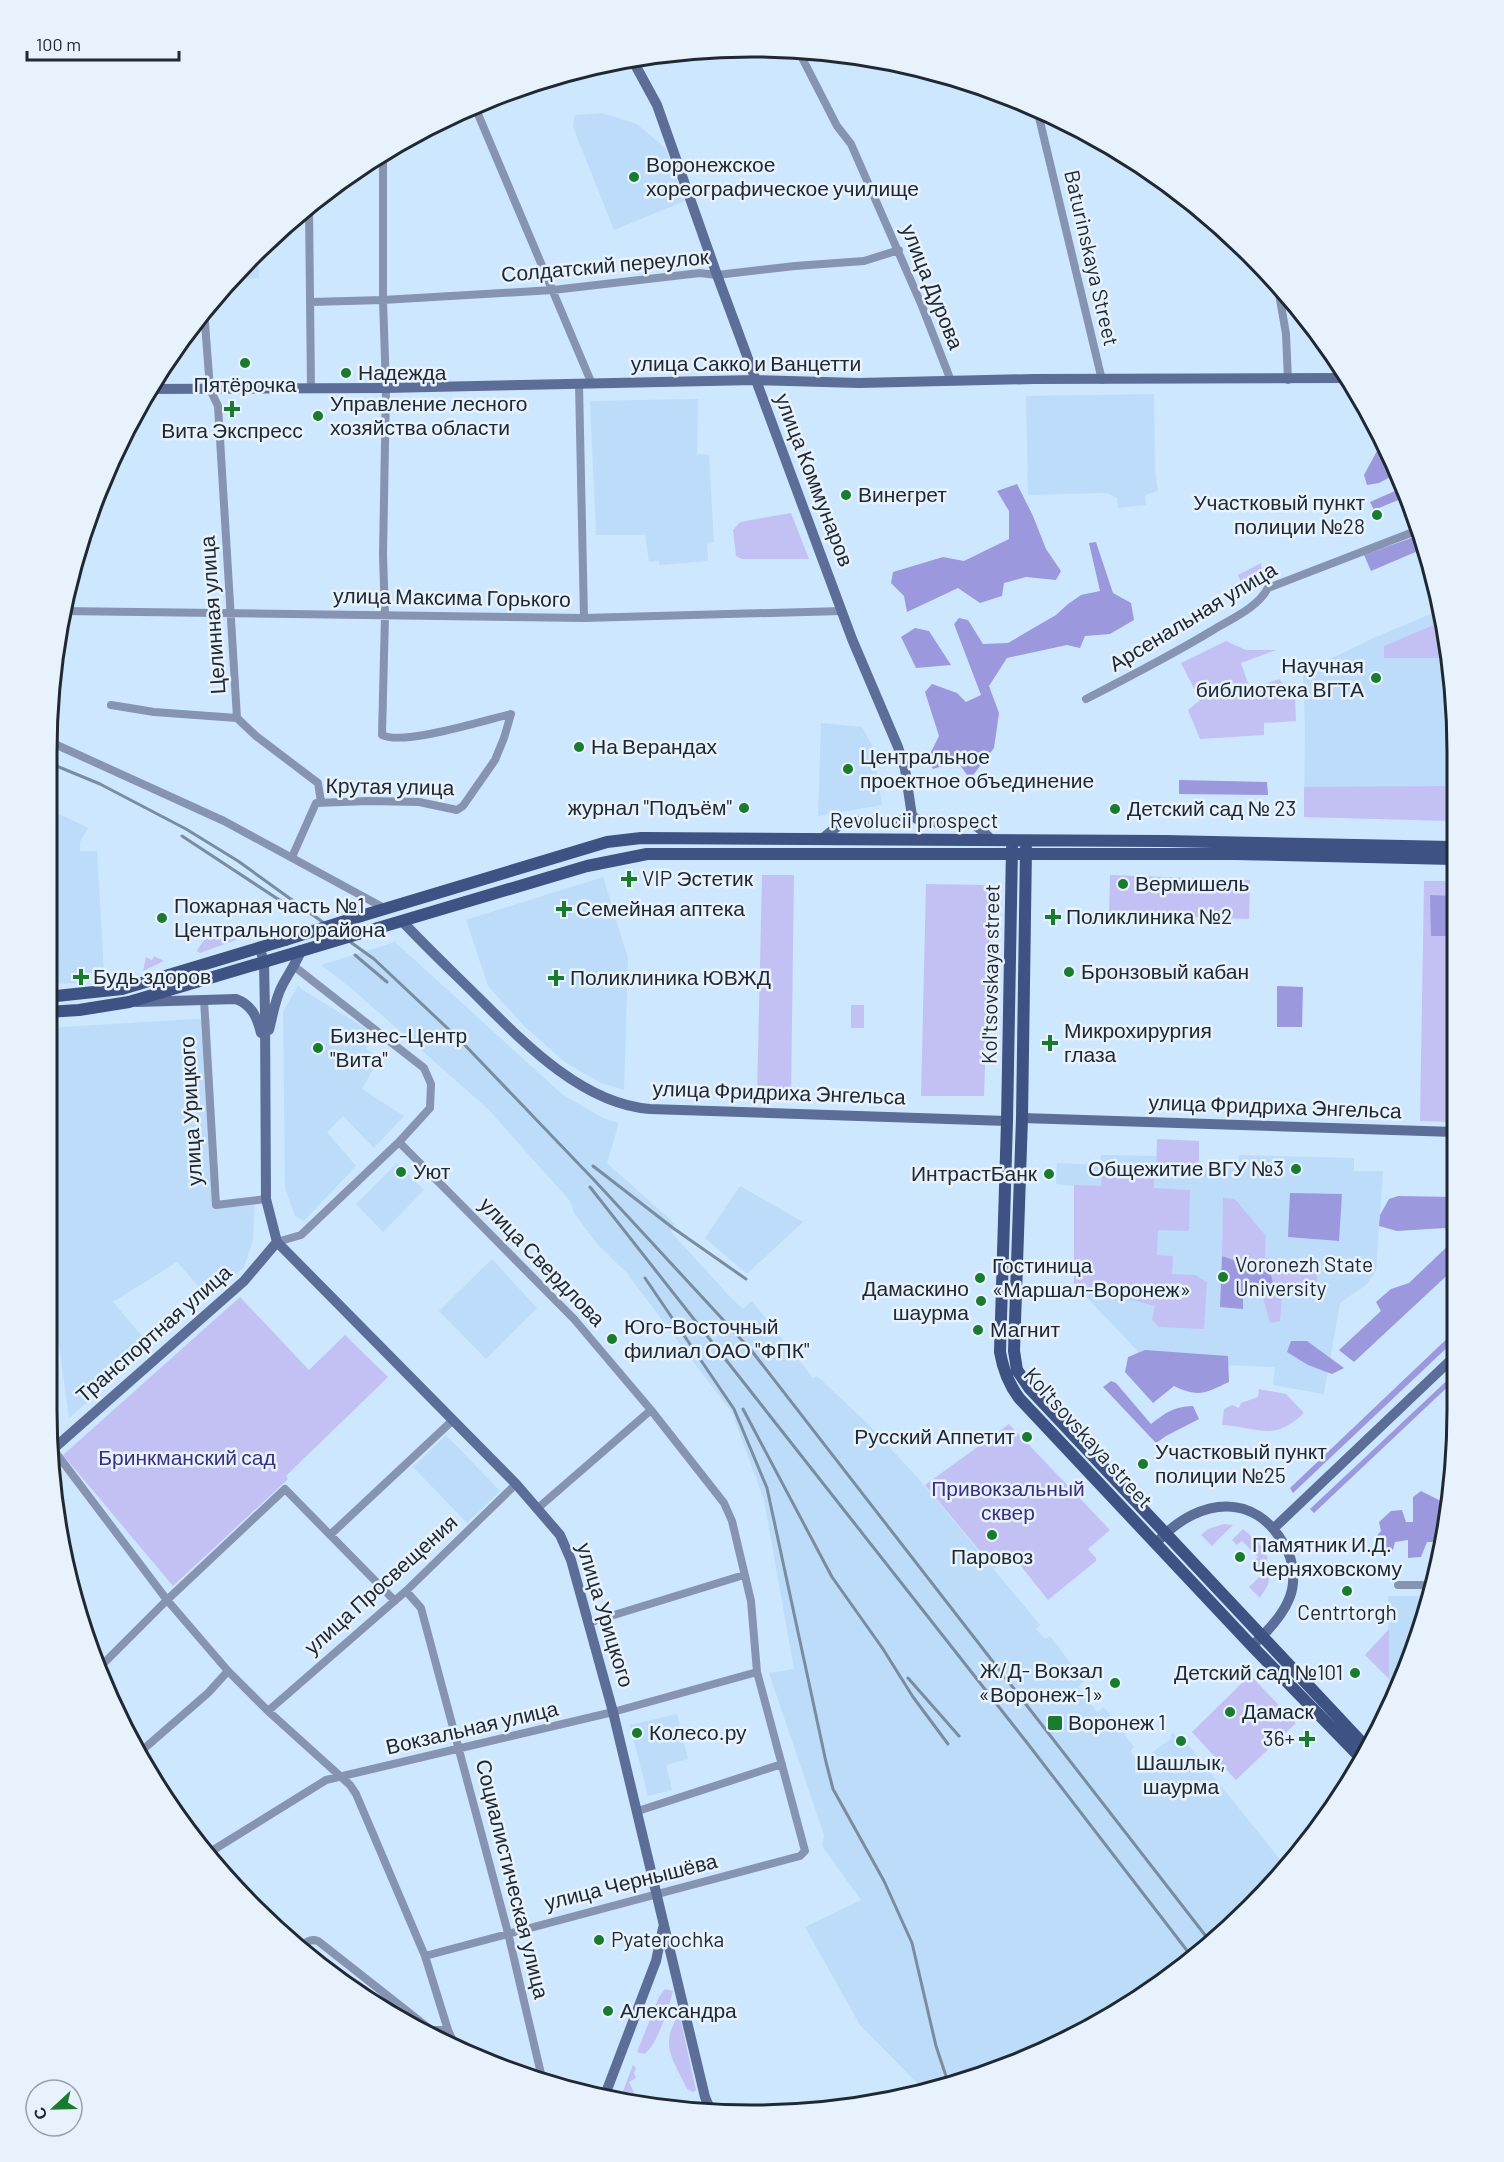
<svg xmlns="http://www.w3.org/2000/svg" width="1504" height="2162" viewBox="0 0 1504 2162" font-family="Barlow,sans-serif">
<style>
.built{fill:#bcdcf9}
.green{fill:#c3c1f4}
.forest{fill:#9c98de}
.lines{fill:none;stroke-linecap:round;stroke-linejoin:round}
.street{stroke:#8794b1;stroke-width:8}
.secondary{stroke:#5c6e97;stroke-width:10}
.primary{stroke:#3e5283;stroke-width:12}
.rail{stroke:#7a8c9d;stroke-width:3}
.primary-bridge{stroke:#3e5283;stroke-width:12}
.poi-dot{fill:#187b2d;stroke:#e8f2fc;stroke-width:2}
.labels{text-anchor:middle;stroke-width:5;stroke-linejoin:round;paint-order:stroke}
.poi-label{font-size:21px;fill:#202932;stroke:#e8f2fc;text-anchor:start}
.street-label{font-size:21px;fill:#202932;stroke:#e8f2fc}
.park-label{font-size:21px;fill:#3d2e7f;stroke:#e8f2fc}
.rim{fill:none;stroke:#202932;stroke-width:3}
</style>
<rect width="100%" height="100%" fill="#cde7ff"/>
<path class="built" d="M602,113l35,11 28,24 20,53 -71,29 -41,-103 2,-12z
M258,252l1,26 -17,1 -1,-4h-4z
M1154,394l1,75 3,22 -13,4 1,10 -28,3 -1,-10 -10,-5 -79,2 -2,-99z
M698,399l-1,55 12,1 5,87 -7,1 1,18 -49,4v-4l-10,1 -4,-27h-49l-6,-134z
M1440,610l11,50 1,161 -148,-4 1,-90 -2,-55 73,-35z
M821,723l41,4 11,20 9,58 -64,11z
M47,808l41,20 -8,14v9h17l7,122 -19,1v9l-38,1z
M603,877l25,81 -4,132 -23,-7 -35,-20 -41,-36 -37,-41 -22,-66z
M395,942l168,153 42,24 14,4 -12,40 68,61 -4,8 62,68 10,9 9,-8 61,77 4,-2 50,47 51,55 122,147 -4,4 9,10 5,-3 34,45 -6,6 19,25 7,-5 30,40 -4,4 9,11 33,-24 -2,-3 3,-2 8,9 3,-2 102,127 -69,73 -153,103 -143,48 -4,-8 -57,-58 -55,-98 56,-27 -39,-54 2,-11 -55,-162 25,-4 -30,-169 -32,-87 -106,-141 -29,-28 -23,-31 -4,-12 -82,-92 -137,-121 -30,-23z
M298,985l3,4 74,45 -9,15 14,8 -18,32 42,27 -30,32 -31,-32 -16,16 29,34 -52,55 -9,-5 -10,-28 -2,-176z
M210,1018l8,184 37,-4 -2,42 -9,27 -35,31 -32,-36 -64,40 38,45 -82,71 -22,-160v-230z
M1101,1155l55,1v11l43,2 39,-1 1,-13 115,3v13h29l-7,100 -10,14 -26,18 -16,91 -51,-9 2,-18 -127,-5 -74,-78v-98l-18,-2 1,-21 43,2z
M397,1163l27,27 -41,42 -27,-28z
M740,1186l63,36 -56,52 -42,-36z
M492,1259l45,49 -51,51 -47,-48z
M446,1435l54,56 -33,32 -54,-56z
M1388,1596h44l-34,92 -9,-9z
M677,1714l11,45 -22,6 6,25 -24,6 -18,-71z"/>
<path class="green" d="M791,513l18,46h-67l-6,-3 -3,-26 7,-8z
M1261,563l2,21 -18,8 -7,-17z
M1443,621l8,37h-67v-12z
M1226,641l20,9h30l-35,13 9,26 29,-10 16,17 1,25 -32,2v12l-64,4 -12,-29 12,-10 -19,-37z
M1452,786v35l-148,-4v-30z
M762,875h32l-3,222 -34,-1z
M1110,875l140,5 -1,39 -140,-5z
M1424,881h29l1,241 -34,-1z
M926,884l60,1 5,5 -7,206h-63z
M225,927l13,1 10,5 -1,3 -47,17 -3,-2c7,-13 14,-19 28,-24z
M154,956l10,5 -21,10 3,-14 6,3z
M851,1005h13v23h-13z
M1157,1139l42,2v28l-43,-2z
M1102,1176l52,1v11l36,2 -1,41 -31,-1 -1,25 16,1 -1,18 23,1 12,7 -3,47 -45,-2 -7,-7 3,-14 -81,-22v-99l27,1z
M1223,1198l12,1 31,37 -1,22 53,4 -2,27 -25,-1v9h-9l-2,24 -10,2 -9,-33 11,-8c-17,-8 -32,-20 -50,-26z
M240,1297l69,73 36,-35 43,42 -102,99 2,3 -115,107 -110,-131z
M1259,1389l27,5 18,19c-32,30 -43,14 -82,12l2,-16 8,-4 7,3 2,-5 17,-6z
M1009,1424l101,106 -22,19 8,9v3l-48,39 -36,-45 -18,13 -69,-83z
M1224,1524l9,1 -21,21 -11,-11 7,-6z
M1243,1529l16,14 9,15 -10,9 -5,-5 5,-5 -16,-16 -5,4 -5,-5z
M1271,1566l-3,19 -8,13 -11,-11z
M1389,1629v50l-24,-24z
M1250,1675l46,48 -60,57 -44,-48z
M665,1989l8,2c-4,15 -16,56 -29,63l-7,-2 22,-55z
M678,2016l2,1 16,73 -3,2 -6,-3c-13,-28 -28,-43 -9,-73z
M633,2065l3,3 -2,5 2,5 -7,4 7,15 -8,4 -8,-2z"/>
<path class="forest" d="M1382,436l16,37 -19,10 -12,2 -3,-10 13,-24z
M1017,484l16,32 13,33 15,22 -5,9 -30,-3 -22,6 -2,13 -22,7 -22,-15 -51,24 -3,-16 -13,-13 2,-11 50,-15 21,4 45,-22v-28l-12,-20z
M1404,487l4,9 -34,14 -4,-8z
M1422,534l3,14 -54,23 -7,-16z
M1096,542l17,51 18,10 3,17 -24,14 -25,2 -5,12 -13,-3 -60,13 -18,28 10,27 -5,35 -24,31 -13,-18 -24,8 -5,-11 11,-22 -14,-44 7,-8 25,9 9,9 15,-7 -27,-71 5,-6 9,2 15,24 25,-1 48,-28 12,-11 13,-9 19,-4 -11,-48z
M915,628l14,3 22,34 -35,3 -15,-31z
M1179,780l88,2 1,13 -89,-1z
M1430,895l23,1v40h-22z
M1277,986l26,1 -1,40h-25z
M1290,1193l52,1 -3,47 -51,-4z
M1398,1196l57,1v71l-101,94 -15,-12 42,-39 -5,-9 15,-13 18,-6 43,-41 -7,-14 -48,3 -18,-5 1,-11 9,-16z
M1222,1256l17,6 9,8 22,2 3,10 -12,8h-18v19l-23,-2z
M1455,1331v9l-162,153 -3,-5z
M1291,1341h16l37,27 -12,6 -24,-9 -21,-13z
M1145,1350l83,6 1,26c-24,11 -30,16 -55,4l-21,17 -28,-31 3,-15z
M1456,1372v7l-142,134 -4,-4z
M1111,1381l5,2 35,41c16,-12 22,-17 42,-18l6,13 -33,17 -10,7 -53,-56z
M1421,1491l22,11 4,6 -5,34h-15l-6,15 -13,1v-18l-13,2 -2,8 -12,3 -7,-14 7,-8 -2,-9 12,-11 11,-1 4,12h7v-25z"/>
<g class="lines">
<path class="street" d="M797,48l40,78 14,18 71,162 29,75
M475,107l117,277
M1037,109l65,271
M309,206l2,183
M1277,282l9,52 2,46
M311,302l72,-2 170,-10 147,-17 17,2 78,-9 69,-5 35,-11
M204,310l6,79 8,17 19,312 19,18 62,47 3,19
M579,384l5,234
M61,611l523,7 258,-7
M1086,699c43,-22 86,-44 127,-69 20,-12 44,-22 55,-42l153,-59
M111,705l43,7 83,6
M48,741l176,80 162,88
M292,857l24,-54 53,-2 50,1 38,8 6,-4 32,-46 9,-22 7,-24c-25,6 -108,32 -129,21l3,-119 -2,-61 3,-167 -3,-88v-147
M204,1000l12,205 50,-6
M399,1142l175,177 77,91 73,93 8,18 19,80 6,71 48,179 -5,5 -375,100
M277,1242l24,-7 98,-93 31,-34 1,-24 -7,-16 -129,-101
M53,1449l114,151 61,71 40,40 82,74 6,9 69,162 23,74 9,20
M538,1508l113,-98
M330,1535l123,-115
M1398,1585h37
M406,1591l15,17 87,325 34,145
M588,1623l156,-48
M97,1670l70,-70 118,-111 110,112
M268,1711l138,-120 110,-107
M139,1753l69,-60 20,-22
M638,1811l144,-47
M210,1852l116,-72 287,-68 144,-40
M299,1949c6,-6 10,-11 19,-8l113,89h17"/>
<path class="secondary" d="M632,59l25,46 60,170 99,267 36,97 46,108 7,22 7,47
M148,389l238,-1 369,-8 104,3 175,-4 310,-1
M912,816c17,13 43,1 62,9 7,4 13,10 19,16
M822,839c7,-6 14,-13 23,-16 21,-7 48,4 67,-7
M402,921c25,27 52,52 78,78 45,45 103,105 170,110l357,12
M260,949l4,13 1,52 1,185 11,43 239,242 44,51 11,25 42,152 92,385 6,14
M137,1002l99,-3c16,6 21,18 25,34
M269,1030c4,-15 6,-32 14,-46 6,-11 13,-21 18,-33
M1022,1118l432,14
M52,1450l192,-169 33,-39
M1274,1528l181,-172
M1160,1539c40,-41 95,-48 125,7 9,15 11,37 4,53 -7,18 -23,34 -37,47
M605,2095l51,-134 7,-33"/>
<path class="primary" d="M1012,848l-5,273 -7,231c3,18 8,31 19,46l233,248 110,113
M1026,848l-4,270 -8,233 3,19 13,19 338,360
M361,916l246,-74 34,-4 524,3 287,6
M378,928l209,-62 60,-12h587l219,5
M47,997l75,-8 163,-49
M47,1012l32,-2 50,-8 172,-51"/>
<path class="rail" d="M47,762l53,22 86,45 52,32 136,98 86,81 135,141 156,169 461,594
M182,836l108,71
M355,955l32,27
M593,1166l80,62 73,51
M590,1187l438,557 164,213
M645,1278l89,131 33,79 59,274 7,27 51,92 28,62 24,103 12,36
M743,1409l89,168 51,72 30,48 35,47
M908,1678l51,58"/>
<path class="primary-bridge" d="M285,940l76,-24
M301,951l77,-23"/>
</g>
<g class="poi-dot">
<circle cx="634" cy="177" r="6"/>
<circle cx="245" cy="363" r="6"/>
<circle cx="346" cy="373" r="6"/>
<path d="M229 400h6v6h6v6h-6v6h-6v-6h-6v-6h6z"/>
<circle cx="318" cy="416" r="6"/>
<circle cx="846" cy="495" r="6"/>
<circle cx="1377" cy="515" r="6"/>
<circle cx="1376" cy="678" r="6"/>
<circle cx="579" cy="747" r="6"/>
<circle cx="848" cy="769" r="6"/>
<circle cx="744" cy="808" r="6"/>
<circle cx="1115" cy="809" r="6"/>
<path d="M626 870h6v6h6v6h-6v6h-6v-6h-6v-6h6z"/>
<circle cx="1123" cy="884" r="6"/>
<path d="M561 900h6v6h6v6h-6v6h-6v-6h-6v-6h6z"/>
<path d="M1050 908h6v6h6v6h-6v6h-6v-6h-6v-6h6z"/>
<circle cx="162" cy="918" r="6"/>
<circle cx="1069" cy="972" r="6"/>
<path d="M78 968h6v6h6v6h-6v6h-6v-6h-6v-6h6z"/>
<path d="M553 969h6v6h6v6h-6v6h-6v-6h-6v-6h6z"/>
<path d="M1047 1034h6v6h6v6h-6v6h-6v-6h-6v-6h6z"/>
<circle cx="318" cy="1048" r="6"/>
<circle cx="1296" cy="1169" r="6"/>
<circle cx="401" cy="1172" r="6"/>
<circle cx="1049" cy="1174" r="6"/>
<circle cx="1223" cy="1277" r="6"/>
<circle cx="980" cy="1278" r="6"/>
<circle cx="981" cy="1301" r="6"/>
<circle cx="978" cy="1330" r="6"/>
<circle cx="612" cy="1339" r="6"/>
<circle cx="1027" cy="1437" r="6"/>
<circle cx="1143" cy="1464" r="6"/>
<circle cx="992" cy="1535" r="6"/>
<circle cx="1240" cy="1557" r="6"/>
<circle cx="1347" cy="1591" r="6"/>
<circle cx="1355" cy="1673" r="6"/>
<circle cx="1115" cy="1683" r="6"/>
<circle cx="1230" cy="1712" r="6"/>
<rect x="1047" y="1715" width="16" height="16" rx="3"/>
<circle cx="637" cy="1733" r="6"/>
<path d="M1304 1730h6v6h6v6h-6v6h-6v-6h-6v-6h6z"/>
<circle cx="1181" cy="1741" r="6"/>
<circle cx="599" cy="1940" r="6"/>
<circle cx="608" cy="2011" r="6"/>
</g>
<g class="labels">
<g class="poi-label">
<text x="646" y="172">Воронежское<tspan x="646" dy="24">хореографическое училище</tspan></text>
<text x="358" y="380">Надежда</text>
<text x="245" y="392" text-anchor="middle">Пятёрочка</text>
<text x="330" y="411">Управление лесного<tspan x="330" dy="24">хозяйства области</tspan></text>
<text x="232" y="438" text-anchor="middle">Вита Экспресс</text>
<text x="858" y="502">Винегрет</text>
<text x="1365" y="510" text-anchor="end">Участковый пункт<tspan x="1365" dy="24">полиции №28</tspan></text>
<text x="1364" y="673" text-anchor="end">Научная<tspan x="1364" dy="24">библиотека ВГТА</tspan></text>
<text x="591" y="754">На Верандах</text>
<text x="860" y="764">Центральное<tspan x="860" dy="24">проектное объединение</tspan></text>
<text x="732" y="815" text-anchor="end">журнал "Подъём"</text>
<text x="1127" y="816">Детский сад № 23</text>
<text x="642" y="886">VIP Эстетик</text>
<text x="1135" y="891">Вермишель</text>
<text x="174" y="913">Пожарная часть №1<tspan x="174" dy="24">Центрального района</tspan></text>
<text x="576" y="916">Семейная аптека</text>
<text x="1066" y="924">Поликлиника №2</text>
<text x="1081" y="979">Бронзовый кабан</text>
<text x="93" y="984">Будь здоров</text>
<text x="570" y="985">Поликлиника ЮВЖД</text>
<text x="1064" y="1038">Микрохирургия<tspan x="1064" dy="24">глаза</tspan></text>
<text x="330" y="1043">Бизнес-Центр<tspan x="330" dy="24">"Вита"</tspan></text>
<text x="1284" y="1176" text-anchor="end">Общежитие ВГУ №3</text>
<text x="413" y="1179">Уют</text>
<text x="1037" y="1181" text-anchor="end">ИнтрастБанк</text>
<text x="1235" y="1272">Voronezh State<tspan x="1235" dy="24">University</tspan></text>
<text x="992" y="1273">Гостиница<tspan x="992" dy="24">«Маршал-Воронеж»</tspan></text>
<text x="969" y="1296" text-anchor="end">Дамаскино<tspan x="969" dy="24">шаурма</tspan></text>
<text x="624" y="1334">Юго-Восточный<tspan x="624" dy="24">филиал ОАО "ФПК"</tspan></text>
<text x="990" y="1337">Магнит</text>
<text x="1015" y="1444" text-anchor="end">Русский Аппетит</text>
<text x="1155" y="1459">Участковый пункт<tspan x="1155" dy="24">полиции №25</tspan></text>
<text x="1252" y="1552">Памятник И.Д.<tspan x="1252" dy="24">Черняховскому</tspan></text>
<text x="992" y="1564" text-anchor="middle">Паровоз</text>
<text x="1347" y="1620" text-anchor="middle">Centrtorgh</text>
<text x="1103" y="1678" text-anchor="end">Ж/Д- Вокзал<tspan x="1103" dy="24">«Воронеж-1»</tspan></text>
<text x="1343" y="1680" text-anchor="end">Детский сад №101</text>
<text x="1242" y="1719">Дамаск</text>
<text x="1068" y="1730">Воронеж 1</text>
<text x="649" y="1740">Колесо.ру</text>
<text x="1295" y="1746" text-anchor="end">36+</text>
<text x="1181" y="1770" text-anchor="middle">Шашлык,<tspan x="1181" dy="24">шаурма</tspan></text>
<text x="611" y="1947">Pyaterochka</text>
<text x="620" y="2018">Александра</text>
</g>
<g class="street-label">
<text transform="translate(1091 258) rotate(77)" y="7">Baturinskaya Street</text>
<text transform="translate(605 266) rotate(-5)" y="7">Солдатский переулок</text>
<text transform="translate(932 287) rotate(68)" y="7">улица Дурова</text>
<text x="746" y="371">улица Сакко и Ванцетти</text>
<text transform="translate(814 480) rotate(69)" y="7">улица Коммунаров</text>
<text transform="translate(452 598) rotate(1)" y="7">улица Максима Горького</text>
<text transform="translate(213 615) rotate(-94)" y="7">Целинная улица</text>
<text transform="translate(1193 617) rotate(-31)" y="7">Арсенальная улица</text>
<text transform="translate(390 787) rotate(1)" y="7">Крутая улица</text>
<text x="914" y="828">Revolucii prospect</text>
<text transform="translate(991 974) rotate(-89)" y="7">Kol'tsovskaya street</text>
<text transform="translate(779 1093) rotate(2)" y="7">улица Фридриха Энгельса</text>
<text transform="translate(1275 1107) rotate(2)" y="7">улица Фридриха Энгельса</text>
<text transform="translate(191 1111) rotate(-93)" y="7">улица Урицкого</text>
<text transform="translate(542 1262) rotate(46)" y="7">улица Свердлова</text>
<text transform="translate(154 1334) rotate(-41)" y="7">Транспортная улица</text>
<text transform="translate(1088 1438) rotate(48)" y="7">Kol'tsovskaya street</text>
<text transform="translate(381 1585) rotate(-42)" y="7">улица Просвещения</text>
<text transform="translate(605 1615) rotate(73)" y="7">улица Урицкого</text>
<text transform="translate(472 1728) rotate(-13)" y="7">Вокзальная улица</text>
<text transform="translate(512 1879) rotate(76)" y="7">Социалистическая улица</text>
<text transform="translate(631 1882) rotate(-14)" y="7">улица Чернышёва</text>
</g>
<g class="park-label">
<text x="187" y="1465">Бринкманский сад</text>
<text x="1008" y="1496">Привокзальный<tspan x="1008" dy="24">сквер</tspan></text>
</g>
</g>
<path d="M0 0H1504V2162H0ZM752 57H752A695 695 0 0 1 1447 752V1410A695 695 0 0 1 752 2105H752A695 695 0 0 1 57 1410V752A695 695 0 0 1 752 57Z" fill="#e8f2fc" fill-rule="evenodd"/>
<path class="rim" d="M752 57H752A695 695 0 0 1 1447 752V1410A695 695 0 0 1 752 2105H752A695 695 0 0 1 57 1410V752A695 695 0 0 1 752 57Z"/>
<g transform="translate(54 2108) rotate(248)"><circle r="28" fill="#e8f2fc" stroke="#98a2ab" stroke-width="1.5"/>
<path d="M0-4.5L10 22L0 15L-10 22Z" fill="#187b2d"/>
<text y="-9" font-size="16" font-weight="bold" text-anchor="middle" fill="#202932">С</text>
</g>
<path d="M27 51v9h152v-9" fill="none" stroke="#202932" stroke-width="3"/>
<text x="36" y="51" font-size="18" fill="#202932" stroke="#e8f2fc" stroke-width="4.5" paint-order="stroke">100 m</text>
</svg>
